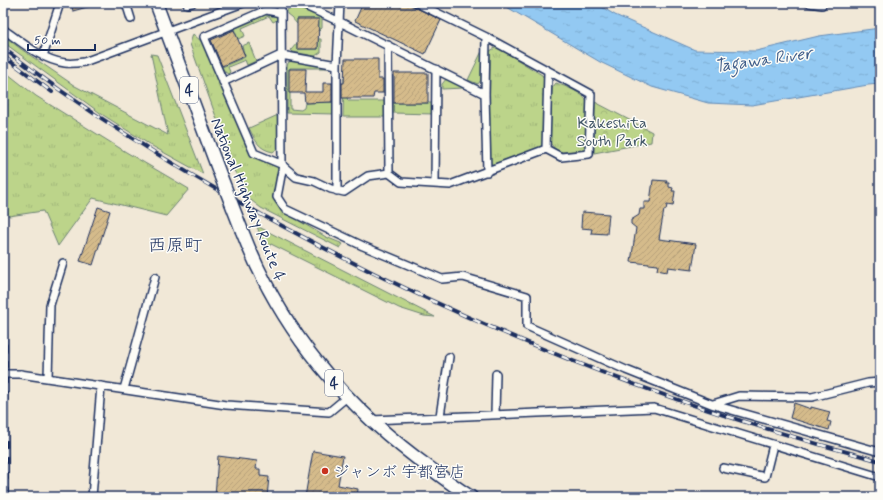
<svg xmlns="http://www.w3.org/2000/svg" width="883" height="500" viewBox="0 0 883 500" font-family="Mynerve,'Klee One',sans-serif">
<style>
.grass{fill:url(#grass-tufts);stroke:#6c8274}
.park{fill:url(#park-crowns);stroke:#6c8274}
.garden{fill:#bcd48a;stroke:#6c8274}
.water{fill:url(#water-ripples);stroke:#638bb7}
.building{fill:url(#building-hatch);stroke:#1b2f5e}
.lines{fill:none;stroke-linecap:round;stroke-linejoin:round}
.minor-casing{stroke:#1b2f5e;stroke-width:10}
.trunk-casing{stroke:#1b2f5e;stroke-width:15}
.minor{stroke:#fdfcf7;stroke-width:7}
.trunk{stroke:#fdfcf7;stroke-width:12}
.rail-casing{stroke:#1b2f5e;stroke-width:4}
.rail{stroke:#fdfcf7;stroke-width:2.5;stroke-dasharray:8;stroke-linecap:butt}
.minor-bridge-casing{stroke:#1b2f5e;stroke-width:10;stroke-linecap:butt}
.trunk-bridge-casing{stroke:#1b2f5e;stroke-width:15;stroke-linecap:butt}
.minor-bridge{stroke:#fdfcf7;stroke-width:7}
.trunk-bridge{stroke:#fdfcf7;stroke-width:12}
.poi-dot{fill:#c8321e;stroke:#fdfcf7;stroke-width:1.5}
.labels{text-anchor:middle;stroke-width:3;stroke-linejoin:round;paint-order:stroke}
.shield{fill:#fdfcf7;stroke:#5f6c8c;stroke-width:1}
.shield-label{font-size:15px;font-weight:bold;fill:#1b2f5e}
.park-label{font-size:16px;fill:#435869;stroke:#fdfcf7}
.street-label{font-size:16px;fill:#1b2f5e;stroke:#fdfcf7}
.poi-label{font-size:16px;fill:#1b2f5e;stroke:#fdfcf7;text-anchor:start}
.water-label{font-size:17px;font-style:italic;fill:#3f5d8a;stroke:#fdfcf7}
.quarter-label{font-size:18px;fill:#1b2f5e;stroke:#fdfcf7}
</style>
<defs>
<pattern id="grass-tufts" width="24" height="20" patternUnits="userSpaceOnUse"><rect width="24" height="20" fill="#bcd48a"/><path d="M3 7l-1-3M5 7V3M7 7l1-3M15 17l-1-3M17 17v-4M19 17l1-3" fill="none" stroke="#a1b67a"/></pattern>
<pattern id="park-crowns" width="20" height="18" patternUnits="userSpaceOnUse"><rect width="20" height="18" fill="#bcd48a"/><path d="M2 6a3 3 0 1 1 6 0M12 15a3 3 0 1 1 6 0" fill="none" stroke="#a1b67a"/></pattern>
<pattern id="water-ripples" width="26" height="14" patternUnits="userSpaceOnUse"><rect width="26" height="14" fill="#93c9f2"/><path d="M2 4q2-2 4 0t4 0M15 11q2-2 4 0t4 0" fill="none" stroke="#7eadd2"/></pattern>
<pattern id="building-hatch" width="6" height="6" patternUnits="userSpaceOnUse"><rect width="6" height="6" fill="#d5bb8b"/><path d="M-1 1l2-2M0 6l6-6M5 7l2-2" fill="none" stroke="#b6a17a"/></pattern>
</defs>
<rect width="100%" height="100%" fill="#f1e8d7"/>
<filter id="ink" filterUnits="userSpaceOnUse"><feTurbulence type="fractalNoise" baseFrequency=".025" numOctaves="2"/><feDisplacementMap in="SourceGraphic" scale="8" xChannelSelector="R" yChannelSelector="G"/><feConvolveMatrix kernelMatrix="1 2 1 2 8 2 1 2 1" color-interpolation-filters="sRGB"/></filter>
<g filter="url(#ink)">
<path class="grass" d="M193,34l9,8 51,114 26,11 -5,28 7,15 45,27 17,7 -3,4 -79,-40 -14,-11 -7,-17 -9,-14 -2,-13 -39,-109z
M3,35l18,14 54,37 93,49 -17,-81 6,1 46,119 -51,-28 -49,-31 -100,-73z
M497,47l45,28 3,5 -2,63 -2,4 -47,19 -5,-3 1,-112z
M3,70l33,26 90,56 63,37 -23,27 -73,-18 -35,48 -15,-35 -34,5 -6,-12z
M556,83c11,4 26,9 32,19l-1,44 -3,4 -23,2 -5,-2 -6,-7 2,-55z
M278,115l1,32 -6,5c-15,-3 -17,-11 -24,-24z
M257,226l178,91 -11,-1 -25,-8 -128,-64 -6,7z"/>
<path class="park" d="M595,102l57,30 -1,10 -57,11z"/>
<path class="garden" d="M293,6l29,12v10l-3,3 -1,-12h-20l-1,5 -6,-7 -4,-3v-4z
M265,13h9l5,4v2l-6,3 -4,-6 -27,12 3,8 -7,3 -4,-10 -22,9v-2z
M318,39h3v13l-6,4 -22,-4 -2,-2 6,-7v6h21z
M249,43l7,18 -9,4 -2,-5 -17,7 2,5 -2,2 -3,-2 -3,-5 23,-10 -3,-11z
M482,51l-1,29 -3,4 -10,-4z
M292,60l37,6 1,2h-40v41l11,1 3,-2 1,-5 29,-1 2,12 -49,-1v-46l1,-4z
M344,77l4,24h37v16h-42z
M447,78l15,8 2,2 -22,1v-5z
M393,103h41v11l-42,-1z"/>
<path class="water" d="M500,3h95l20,12 80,35 61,1 63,-15 61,-8v56l-12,1 -116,20 -44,-2 -56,-16 -52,-25z"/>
<path class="building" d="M71,3h23v2l-21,6z
M363,3h43l35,17 -16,34 -70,-33z
M297,19h22l-1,30h-21z
M234,30l11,26 -23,10 -11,-26z
M345,59h33v20h5v14h-9l-1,5h-31v-15h2z
M289,69h17l-1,23h18v-9h9v19l-27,1 -1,-10h-15z
M394,73h34v30h-34z
M653,180l14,1 -1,2h3v4l4,1 -1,3h3l-2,15 -6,-1 -1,5h-2l-5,29 37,5 -4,26 -24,-3 -1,5 -10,-2 1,-5 -27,-3 5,-34 -5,-4v-4l8,-5 1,-6h4v-7h6z
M98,207l12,4 -17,54 -13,-4z
M582,212l27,2 -2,20 -16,-1 1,-4 -11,-1z
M794,403l17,6v-2l19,5 -3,9 4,1 -2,8 -39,-12z
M313,451l30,5 -5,29 20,4 -1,8h-52z
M218,456l39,5 -1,8h4v7l9,1 -2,20h-52z"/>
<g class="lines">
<defs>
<path id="minor" d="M126,3l5,16
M187,3v1l5,-1
M281,3l1,162 14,12 18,4 17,8 13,3 24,-16 21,-3 12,9 49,3 96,-36 15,8 28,-3 2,-60 -105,-57 -69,-34
M299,3l41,19 145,72
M809,3l13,2
M281,13l-15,-3 -62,27 50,116 29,12 -6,32 8,12 78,37 79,33 21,-2 64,19v30l99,44 88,35 166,47
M3,29c18,13 39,31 62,34 6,1 13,0 19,-1l159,-59
M486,37l-1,57 2,78
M388,45l1,128
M43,56l17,-53
M223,82l58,-27 56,10
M546,149l2,-78
M435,184l1,-115
M337,191v-126l3,-62
M20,374l206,31 103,7 18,-15
M48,378l2,-73 13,-42
M124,389l31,-112
M713,404l26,-8 73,1 56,-14 12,-1
M495,414l1,-40
M440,416l9,-59
M371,420l283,-12 226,69
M723,468l42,9 8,-32
M92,497l9,-111"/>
<path id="trunk" d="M156,3l65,174
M242,231c39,101 104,177 192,240 12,9 24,18 37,26"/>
</defs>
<use href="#minor" class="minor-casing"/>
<use href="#trunk" class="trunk-casing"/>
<use href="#minor" class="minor"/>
<use href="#trunk" class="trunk"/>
<defs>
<path id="rail" d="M3,48c89,69 186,128 285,181 188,101 386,178 592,232
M3,56l49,36
M3,288l3,56 1,153"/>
</defs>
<use href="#rail" class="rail-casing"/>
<use href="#rail" class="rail"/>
<defs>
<path id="minor-bridge" d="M3,374h17"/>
<path id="trunk-bridge" d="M221,177l21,54"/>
</defs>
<use href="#minor-bridge" class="minor-bridge-casing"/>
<use href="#trunk-bridge" class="trunk-bridge-casing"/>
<use href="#minor-bridge" class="minor-bridge"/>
<use href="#trunk-bridge" class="trunk-bridge"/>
</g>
</g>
<circle class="poi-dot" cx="325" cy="471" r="4"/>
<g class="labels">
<g class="shield">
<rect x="180" y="77" width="18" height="26" rx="3"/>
<rect x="325" y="370" width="18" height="26" rx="3"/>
</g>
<g class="shield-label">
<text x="189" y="95">4</text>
<text x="334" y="388">4</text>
</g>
<g class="park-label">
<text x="612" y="128">Kakeshita<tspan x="612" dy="18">South Park</tspan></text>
</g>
<g class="street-label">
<text transform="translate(249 199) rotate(68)" y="6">National Highway Route 4</text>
</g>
<g class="poi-label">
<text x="333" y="477">ジャンボ 宇都宮店</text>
</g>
<g class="water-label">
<text transform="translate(763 59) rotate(-8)" y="6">Tagawa River</text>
</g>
<g class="quarter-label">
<text x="175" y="251">西原町</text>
</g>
</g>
<rect width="883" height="500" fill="none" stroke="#fdfcf7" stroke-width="16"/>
<rect x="8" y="8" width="867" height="484" fill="none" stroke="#1b2f5e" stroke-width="1.5" filter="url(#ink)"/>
<path d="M28 44v6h67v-6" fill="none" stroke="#1b2f5e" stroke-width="2"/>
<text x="34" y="44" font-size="12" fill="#1b2f5e" stroke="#fdfcf7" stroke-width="3" paint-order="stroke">50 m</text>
</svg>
